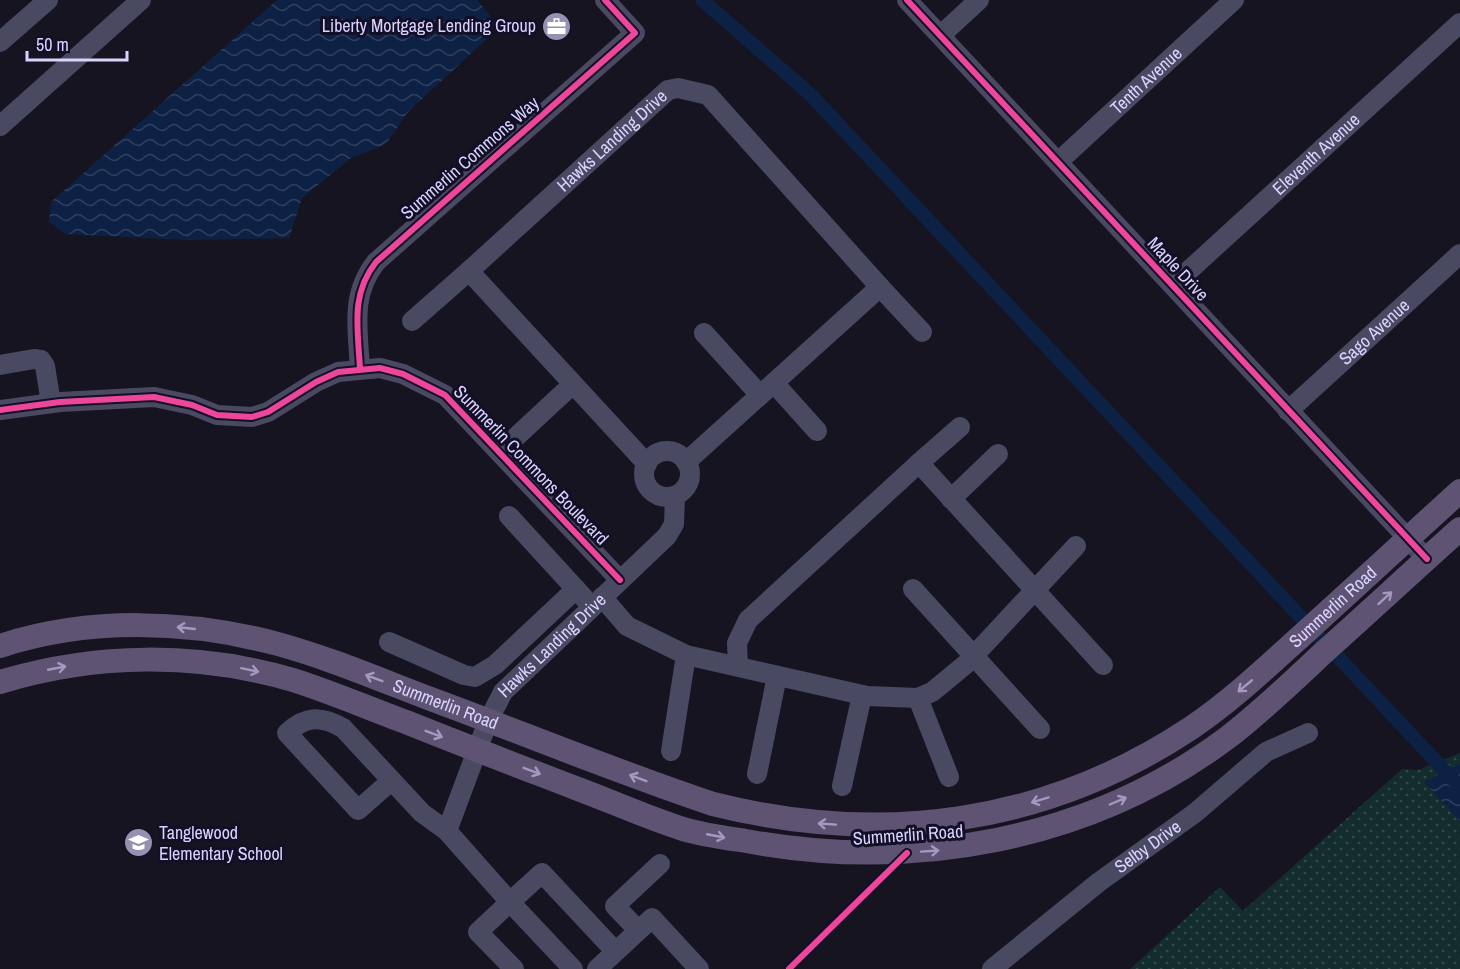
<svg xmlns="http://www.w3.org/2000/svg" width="1460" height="969" viewBox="0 0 1460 969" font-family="'Archivo Narrow',sans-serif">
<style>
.grass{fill:url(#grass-dots)}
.water{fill:url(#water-waves)}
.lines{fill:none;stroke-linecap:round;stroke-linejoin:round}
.canal{stroke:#0d2144;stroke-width:14}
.minor{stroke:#4a4962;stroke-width:20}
.major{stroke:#5e5373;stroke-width:24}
.cycleway-casing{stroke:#130f26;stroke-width:10}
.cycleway{stroke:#ed469a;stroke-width:6}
.oneway{stroke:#a29ac0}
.labels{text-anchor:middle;stroke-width:6;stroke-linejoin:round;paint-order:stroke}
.poi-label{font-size:18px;fill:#d9d4ff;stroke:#130f26;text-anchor:end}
.street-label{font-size:18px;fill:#d9d4ff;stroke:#130f26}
</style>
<defs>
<pattern id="grass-dots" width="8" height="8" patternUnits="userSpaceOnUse" patternTransform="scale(1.5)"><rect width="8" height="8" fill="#132c2d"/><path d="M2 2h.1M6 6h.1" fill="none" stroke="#354a4c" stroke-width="1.8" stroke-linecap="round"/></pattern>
<pattern id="water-waves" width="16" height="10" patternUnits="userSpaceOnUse" patternTransform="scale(1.5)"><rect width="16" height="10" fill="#0d2144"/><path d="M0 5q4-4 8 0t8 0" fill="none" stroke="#304060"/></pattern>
</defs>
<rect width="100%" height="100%" fill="#161421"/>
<path class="grass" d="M1460,753v216h-330l90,-82 23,24 159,-142 16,1z"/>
<path class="water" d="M277,0h200l17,20 -2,14 -84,78 -22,32 -35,14 -49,40 -13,40 -100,2 -124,-6 -16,-12 2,-20z
M1460,764v57l-36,-39z"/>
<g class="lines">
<path class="canal" d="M702,0l108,94 650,693"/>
<g class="minor">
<path d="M907,0l520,559"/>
<path d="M941,35l38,-35"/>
<path d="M0,42l48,-42"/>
<path d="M0,126l141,-126"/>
<path id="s1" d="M1058,162l176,-162"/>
<path id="s2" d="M1173,285l287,-262"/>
<path d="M880,287l42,45"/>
<path d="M412,321l57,-50"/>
<path d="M704,333l56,62"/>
<path d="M0,365l34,-6 7,1 4,6 6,37"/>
<path d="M360,369c-2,-40 -10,-74 16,-107l259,-229 -30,-33"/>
<path d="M774,383l43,48"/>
<path d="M0,410l60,-8 94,-5 38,8 25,10 35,2 16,-5 48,-30 22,-10 42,-4 23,6 42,21 175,185"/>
<path id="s3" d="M1288,411l172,-157"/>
<path d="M517,436l56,-52"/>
<circle cx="667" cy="474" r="23"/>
<path d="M919,463l41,-36"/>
<path id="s4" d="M647,464l-178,-193 199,-181 10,-2 30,7 172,192 -194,175"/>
<path d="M951,499l47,-45"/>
<path d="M509,516l75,82"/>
<path d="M913,589l127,140"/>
<path d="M602,597l25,29 59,29 181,41 51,2 14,-6 34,-28 110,-118"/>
<path d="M389,642l75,33 11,2 20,-12 81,-76"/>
<path d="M738,666l-1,-23 11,-23 171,-157 184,202"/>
<path d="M918,698l31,79"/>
<path d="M671,751l15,-96"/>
<path d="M757,774l20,-98"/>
<path d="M391,781l-33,29 -71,-77c19,-18 35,-17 56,-5l79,85 25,18"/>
<path d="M842,786l20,-91"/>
<path d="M638,930l-23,-24 45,-42"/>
<path id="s5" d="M514,969l-36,-37 32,-30 -63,-71 41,-110 15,-29 164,-156 7,-12 1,-28"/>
<path d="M573,969l-63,-67 32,-29 73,78"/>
<path d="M597,969l55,-51 47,51"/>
<path id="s6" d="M992,969l107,-87 96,-69 71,-61 42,-19"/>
</g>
<g class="major">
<path id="s7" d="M0,646c89,-29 188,-26 278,-2 51,14 100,35 150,54 95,35 189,74 285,106 168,42 332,21 478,-76 43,-29 80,-65 118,-99 50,-46 101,-92 151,-138"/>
<path d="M0,682c96,-29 197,-30 293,-2 38,12 75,28 113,42 57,23 115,45 172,67 35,13 70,29 105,40 20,6 43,9 63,12 167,31 343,0 481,-103 34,-26 65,-56 96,-85 46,-41 91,-83 137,-124"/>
</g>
<defs>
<path id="cycleway" d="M907,0l520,559
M360,369c-2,-40 -10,-74 16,-107l259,-229 -30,-33
M0,410l60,-8 94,-5 38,8 25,10 35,2 16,-5 48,-30 22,-10 42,-4 23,6 42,21 175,185
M789,969l118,-116"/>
</defs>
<use href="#cycleway" class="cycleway-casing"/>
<use href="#cycleway" class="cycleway"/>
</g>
<defs><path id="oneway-shaft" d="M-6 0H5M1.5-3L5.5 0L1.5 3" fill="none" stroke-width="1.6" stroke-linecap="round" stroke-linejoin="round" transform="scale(1.5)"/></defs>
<g class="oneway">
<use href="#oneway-shaft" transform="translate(1385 598) rotate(-42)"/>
<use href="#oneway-shaft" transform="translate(186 628) rotate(-174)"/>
<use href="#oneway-shaft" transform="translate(57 668) rotate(-11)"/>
<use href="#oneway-shaft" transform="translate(250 670) rotate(12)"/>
<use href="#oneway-shaft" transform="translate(374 678) rotate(-159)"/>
<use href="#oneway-shaft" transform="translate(1245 686) rotate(140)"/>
<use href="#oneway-shaft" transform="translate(434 734) rotate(21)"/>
<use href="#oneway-shaft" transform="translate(532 771) rotate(21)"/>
<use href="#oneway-shaft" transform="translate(638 778) rotate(-159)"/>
<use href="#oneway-shaft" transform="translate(1040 800) rotate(163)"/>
<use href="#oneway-shaft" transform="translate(1118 801) rotate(-23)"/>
<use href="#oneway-shaft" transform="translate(827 824) rotate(-176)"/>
<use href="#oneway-shaft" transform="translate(716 836) rotate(11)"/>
<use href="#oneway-shaft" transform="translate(930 851) rotate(-4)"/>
</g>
<defs>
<symbol id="office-disc" viewBox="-11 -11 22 22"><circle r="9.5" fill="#9591b1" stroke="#130f26"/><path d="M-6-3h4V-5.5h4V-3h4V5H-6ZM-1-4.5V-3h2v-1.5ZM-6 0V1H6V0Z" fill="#fff"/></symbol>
<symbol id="school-disc" viewBox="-11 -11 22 22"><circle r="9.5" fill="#9591b1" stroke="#130f26"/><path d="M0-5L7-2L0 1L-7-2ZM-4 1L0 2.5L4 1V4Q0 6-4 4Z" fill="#fff"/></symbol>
</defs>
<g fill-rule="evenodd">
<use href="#office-disc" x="540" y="10" width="33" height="33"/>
<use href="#school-disc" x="122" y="826" width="33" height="33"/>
</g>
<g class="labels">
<g class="poi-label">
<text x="536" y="32">Liberty Mortgage Lending Group</text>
<text x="159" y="839" text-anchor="start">Tanglewood<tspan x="159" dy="21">Elementary School</tspan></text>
</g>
<g class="street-label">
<text dy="6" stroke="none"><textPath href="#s1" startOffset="120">Tenth Avenue</textPath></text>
<text dy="6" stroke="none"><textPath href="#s4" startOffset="456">Hawks Landing Drive</textPath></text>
<text dy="6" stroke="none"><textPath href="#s2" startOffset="194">Eleventh Avenue</textPath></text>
<text transform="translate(470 158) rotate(-41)" y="6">Summerlin Commons Way</text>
<text transform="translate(1178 269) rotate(47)" y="6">Maple Drive</text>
<text dy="6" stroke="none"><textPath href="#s3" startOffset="117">Sago Avenue</textPath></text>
<text transform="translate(531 465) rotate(46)" y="6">Summerlin Commons Boulevard</text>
<text dy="6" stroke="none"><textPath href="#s7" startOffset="1431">Summerlin Road</textPath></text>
<text dy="6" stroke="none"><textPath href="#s5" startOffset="408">Hawks Landing Drive</textPath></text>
<text dy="6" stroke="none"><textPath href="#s7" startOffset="460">Summerlin Road</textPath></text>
<text transform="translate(908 835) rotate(-4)" y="6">Summerlin Road</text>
<text dy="6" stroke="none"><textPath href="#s6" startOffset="198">Selby Drive</textPath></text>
</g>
</g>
<path d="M27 51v9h100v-9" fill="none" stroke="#d9d4ff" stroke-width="3"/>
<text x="36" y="51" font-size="18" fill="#d9d4ff" stroke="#130f26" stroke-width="4.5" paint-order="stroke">50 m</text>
</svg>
